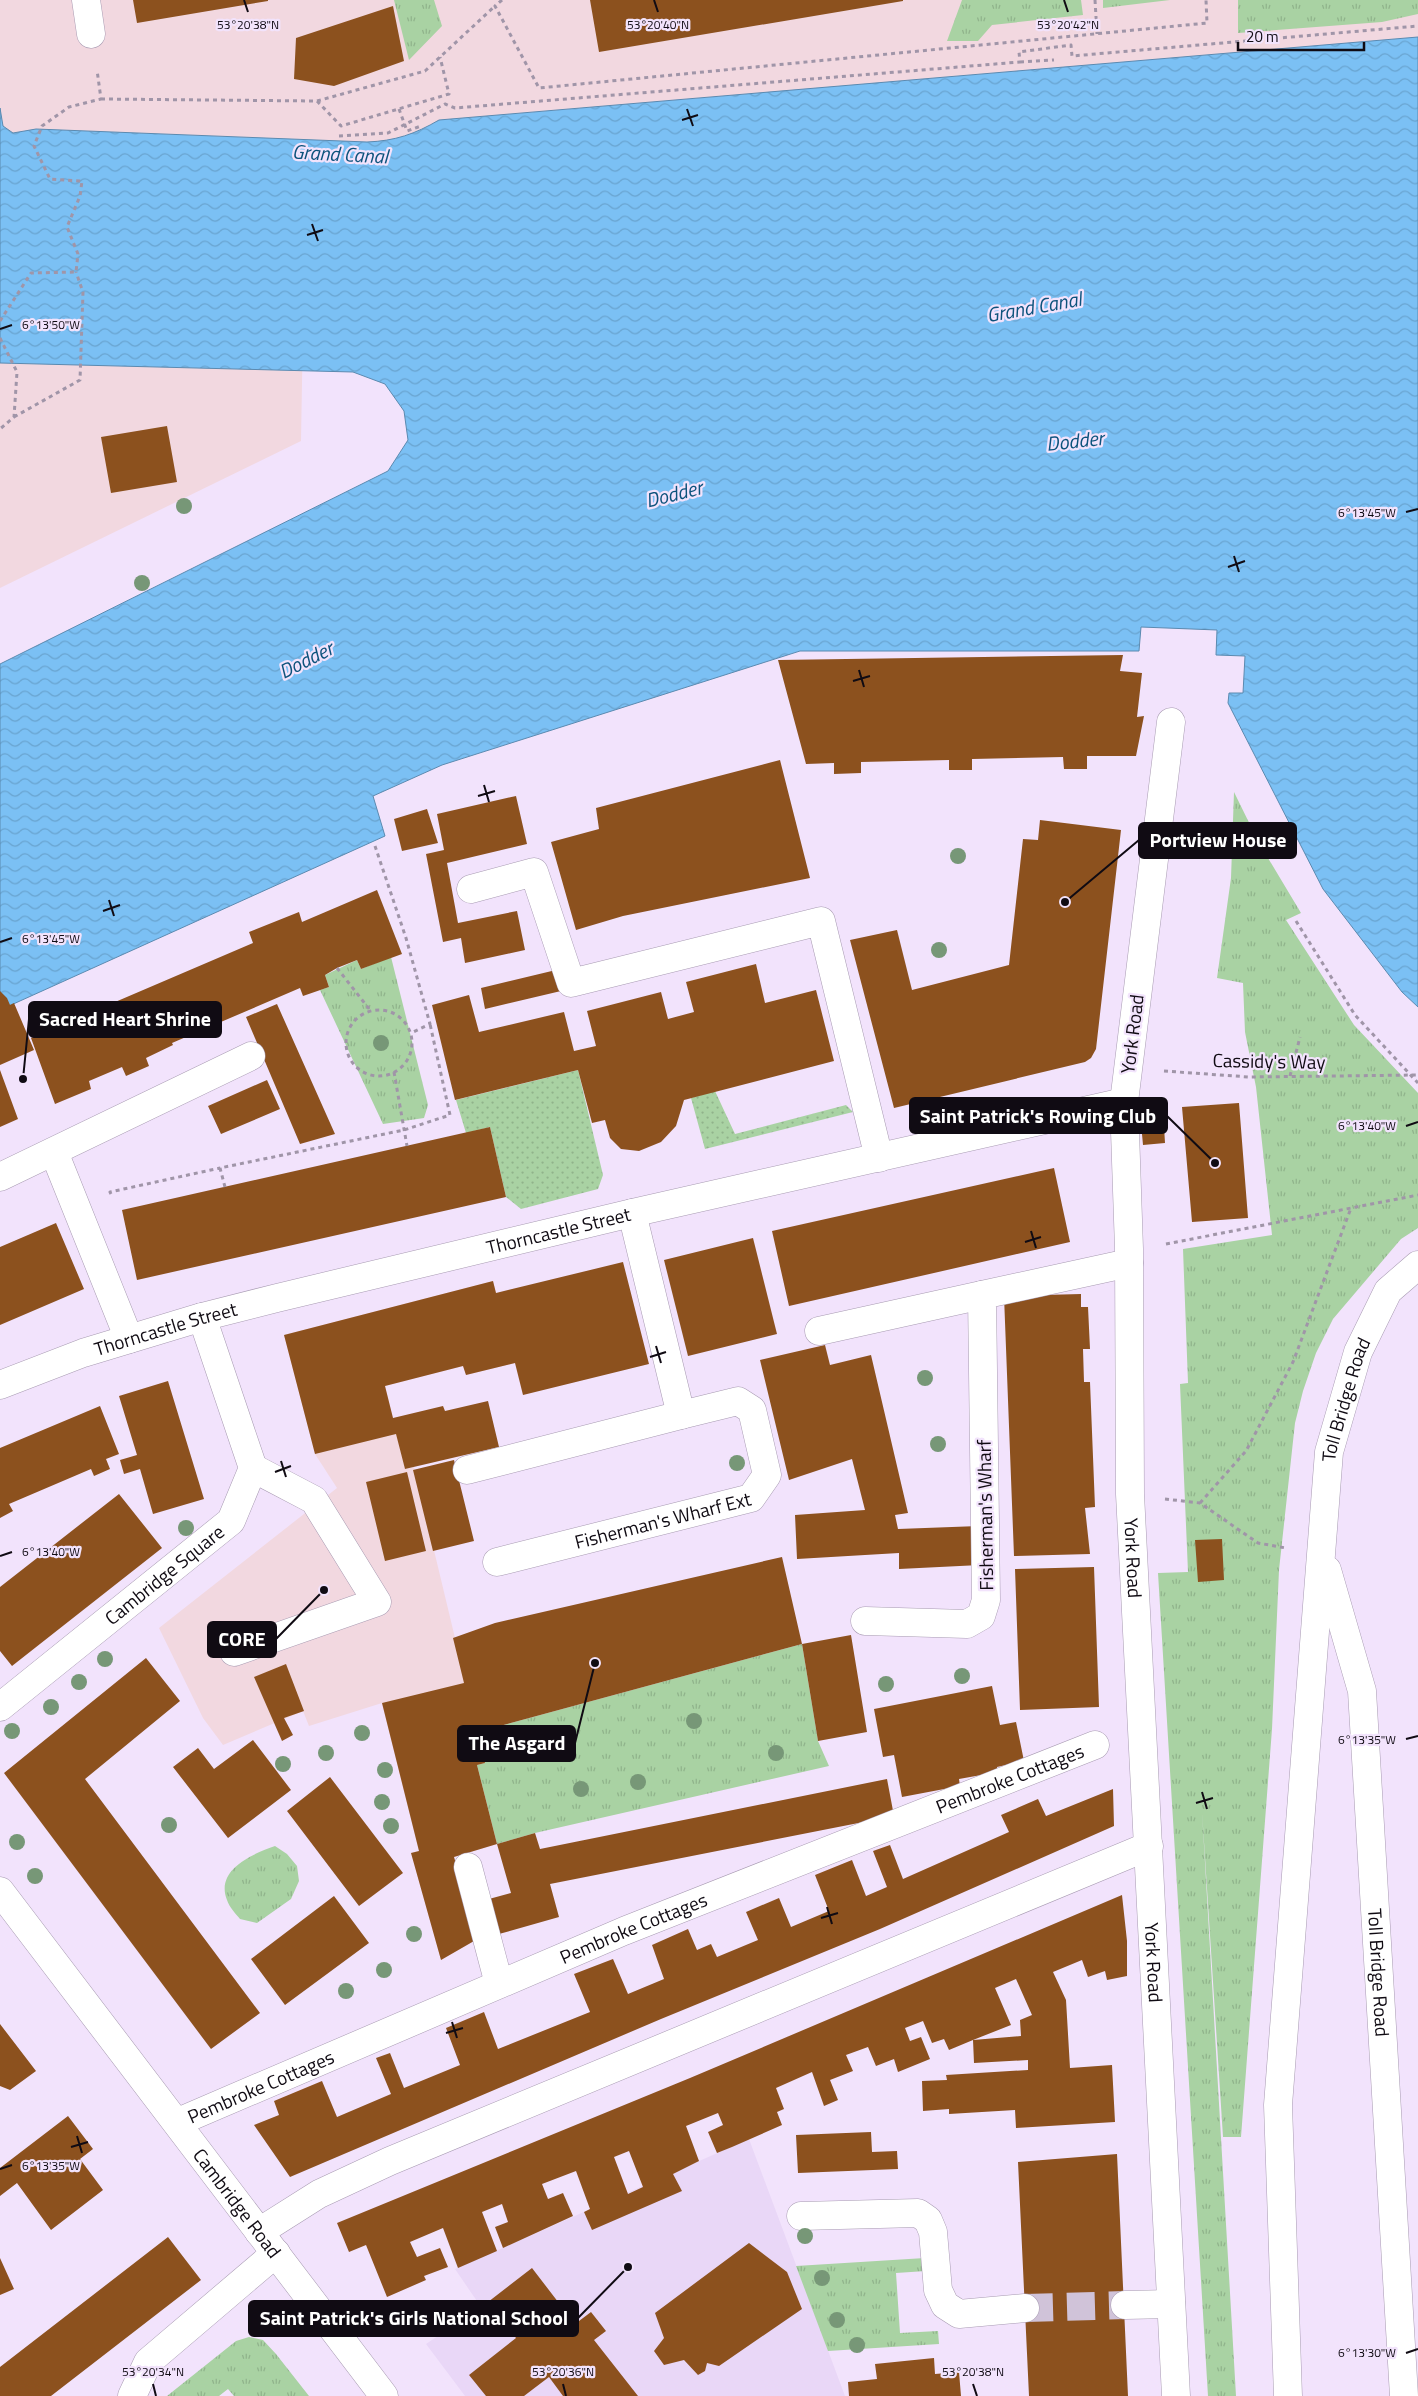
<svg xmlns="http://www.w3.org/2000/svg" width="1418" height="2396" viewBox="0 0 1418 2396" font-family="'Titillium Web',sans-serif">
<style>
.commercial{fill:#f2d8e0}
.built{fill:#e9d7f7}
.grass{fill:url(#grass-tufts)}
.park{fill:url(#park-dots)}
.water{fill:url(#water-waves);stroke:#5b8ab0}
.building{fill:#8c511e;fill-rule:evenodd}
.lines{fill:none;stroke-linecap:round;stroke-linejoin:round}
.minor-tunnel{stroke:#d0c3d9;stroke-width:28;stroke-dasharray:28 14;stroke-linecap:butt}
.minor-casing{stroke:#a89bb2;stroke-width:29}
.major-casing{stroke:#a89bb2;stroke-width:29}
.path{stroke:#a095a8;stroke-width:3;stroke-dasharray:4 4;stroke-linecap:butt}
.minor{stroke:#fff;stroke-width:28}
.major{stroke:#fff;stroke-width:28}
.tree{fill:#779777}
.ticks{fill:none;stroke:#100b13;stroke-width:2}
.labels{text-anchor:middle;stroke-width:4.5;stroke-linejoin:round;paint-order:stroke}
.street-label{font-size:19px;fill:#100b13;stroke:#f2e3fc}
.water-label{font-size:20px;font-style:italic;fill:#0c527c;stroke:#f2e3fc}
.ticks-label{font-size:12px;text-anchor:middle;fill:#100b13;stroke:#f2e3fc;stroke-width:4.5;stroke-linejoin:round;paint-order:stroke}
.leader{fill:none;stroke:#100b13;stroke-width:2}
.callout-dot{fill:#100b13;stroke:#f2e3fc;stroke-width:2}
.callout{fill:#100b13;stroke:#100b13;stroke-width:2}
.callout-label{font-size:20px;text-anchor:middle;font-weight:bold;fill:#fff}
</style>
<defs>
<pattern id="grass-tufts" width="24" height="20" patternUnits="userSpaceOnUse" patternTransform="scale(1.25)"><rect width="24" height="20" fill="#a9d2a3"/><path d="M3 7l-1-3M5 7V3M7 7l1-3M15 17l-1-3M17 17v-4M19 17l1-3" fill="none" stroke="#90b38b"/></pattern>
<pattern id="park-dots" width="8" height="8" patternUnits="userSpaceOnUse" patternTransform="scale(1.25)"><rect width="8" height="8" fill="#a9d2a3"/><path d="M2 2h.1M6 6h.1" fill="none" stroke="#90b38b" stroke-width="1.8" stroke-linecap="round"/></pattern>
<pattern id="water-waves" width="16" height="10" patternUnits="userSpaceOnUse" patternTransform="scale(1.25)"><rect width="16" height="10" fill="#7bc0f4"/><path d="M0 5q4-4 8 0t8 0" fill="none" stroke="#69a4d0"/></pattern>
</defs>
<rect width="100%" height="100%" fill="#f2e3fc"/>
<path class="commercial" d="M0,0h1418v37l-978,83 -23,13 -26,8 -85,10 -5,290 -301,147z
M493,1281l22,82 -49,12 -3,-9 -78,20 20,83 9,-2 71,296 -8,3 20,78 -43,13 20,84 -33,19 -30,-107 8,-2 -37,-148 -73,23 -6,-15 -80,34 -20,-27 -44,-90 178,-140 -22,-34 -31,-119z"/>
<path class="built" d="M749,2139l96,257h-380l-39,-52 55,-37 -26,-38z"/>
<path class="grass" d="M394,0h40l8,26 -33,34z
M962,0h119l2,15 -91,10 -14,16h-31z
M1103,0h67l-67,8z
M1238,0h180v14l-36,8 -144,11z
M1234,792l25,51 42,70 -15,7 68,105 64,68v135l-17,11 -68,80 -17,34 -13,38 -8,32 -16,147 -7,159 -31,408h-18l-21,-326 34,585h-28l-50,-823 30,-1 -8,-188 8,-1 -5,-134 89,-14 -16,-148 -11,-55 -2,-49 -26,-5 14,-100z
M391,957l37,148 -4,13 -41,6 -63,-134 9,-3 -4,-12 32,-15 4,9z
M802,1644l16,97 11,25 -294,67 -38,11 -20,-79 8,-2 -7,-31z
M275,1846l12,8 10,12 2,15 -8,18 -34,24 -17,-4c-4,-5 -11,-12 -13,-19 -12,-30 25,-46 48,-54z
M925,2258l1,13 -30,2 4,60 38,-2 1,13 -111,7 -32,-85z
M249,2337l14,3 13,14 33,42h-75l-6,-7 -9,7h-52l69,-55z"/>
<path class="park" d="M578,1070l25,105 -5,14 -77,20 -15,-12 -16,-70 -24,6 -10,-33z
M715,1091l20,43 111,-29 7,7 -148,37 -14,-51z"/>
<path class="water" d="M1418,37v970l-16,-15 -79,-103 -95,-186 1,-10h14l2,-37 -29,-1 1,-25 -76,-3 -2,24h-339l-358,114 -69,31 12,40 -385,174v-346l388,-193 20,-31 -4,-29 -19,-27 -32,-12 -353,-9v-255l3,18 10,7 23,-4 331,13c28,-1 48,-8 72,-22z"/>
<path class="building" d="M133,0h135v1l-131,22z
M590,0h313v1l-304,51z
M393,6l11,55 -70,25 -40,-7 2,-41z
M167,426l10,56 -66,11 -10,-56z
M1123,655l-3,16 22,2 -5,44 7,-1 -8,40h-49v13h-23l-1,-12 -91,2v11h-23v-10l-88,2v11l-27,1v-11l-28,1 -28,-104z
M780,760l30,118 -187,38 -47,14 -25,-88 48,-13 -3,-21z
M516,796l11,48 -80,19 11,60 59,-12 8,39 -60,13 -4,-25 -18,4 -17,-88 18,-4 -7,-36z
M427,809l11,34 -36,8 -8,-32z
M1040,820l81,10 -25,219 -5,9 -6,4 -191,46 -44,-168 47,-10 15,60 97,-25 14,-126 15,1z
M377,890l25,64 -41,15 -4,-9 -20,8 -12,7 4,12 -26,9 -3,-8 -128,55 1,2 -27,13 3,8 -23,10 -4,-9 -33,14 2,8 -36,15 -24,-66 222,-95 -4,-11 50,-20 3,10z
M756,964l9,39 51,-13 18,71 -150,39 -8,26 -15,16 -22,9 -18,-2 -11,-11 -5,-18 -13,3 -14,-53 -123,30 -23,-95 37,-10 10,37 85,-20 10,39 22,-5 -9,-35 74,-19 7,27 26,-7 -8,-30z
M556,970l5,21 -76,18 -4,-21z
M0,991l7,7 3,7 4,-2 20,47 -34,15z
M277,1004l58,130 -35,10 -54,-127z
M0,1070l18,49 -18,8z
M267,1080l13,29 -59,25 -13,-28z
M1239,1103l9,115 -56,4 -10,-115z
M1163,1110l2,33 -22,2 -3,-33z
M490,1127l16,70 -369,83 -15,-70z
M1054,1168l16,74 -281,64 -17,-75z
M56,1223l28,66 -84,36v-78z
M753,1238l24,96 -89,22 -24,-96z
M623,1262l26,102 -126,31 -8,-32 -49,12 -3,-9 -78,20 8,32 50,-12 2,5 43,-10 11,46 -94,22 -9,-35 -81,20 -31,-119 209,-54 3,12z
M1081,1294v13h7l2,42h-7l1,33h6l5,125 -10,1 5,46 -76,2 -10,-260z
M825,1345l5,20 41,-10 37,158 -13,2 3,14 81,-3 1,39 -81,4v-16l-102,6 -2,-44 70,-5 -13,-51 -63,21 -29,-120z
M168,1381l36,118 -51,15 -13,-45 -16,5 -4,-14 17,-5 -18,-59z
M100,1406l19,48 -13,5 4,10 -16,7 -3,-7 -82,35 4,7 -13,7v-70z
M454,1460l20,81 -41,10 -20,-81z
M407,1472l19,79 -41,10 -19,-79z
M119,1494l43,54 -150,118 -12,-15v-64z
M1222,1539l2,41 -26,2 -3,-42z
M782,1557l20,87 -324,88 7,31 -8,2 20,79 -43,13 21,73 -1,11 -33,19 -30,-107 8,-2 -37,-148 82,-20 -11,-45 42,-15z
M1094,1567l5,140 -79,3 -5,-141z
M851,1635l16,97 -49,9 -16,-97z
M146,1658l34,43 -95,78 175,234 -49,36 -207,-276z
M286,1664l18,47 -20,7 9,17 -11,6 -28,-64z
M992,1686l8,39 16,-3 8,39 -27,6 1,5 -39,7 1,7 -58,11 -8,-42 -11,2 -9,-48z
M253,1740l38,50 -63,48 -55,-71 25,-19 16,21z
M330,1777l73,96 -44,33 -72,-95z
M887,1779l7,37 -344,68 9,33 -60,17 -10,-35 22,-6 -14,-49 38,-11 5,16z
M1113,1789l1,37 -234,103 -219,90 -371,158 -36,-52 25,-10 -5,-14 48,-20 15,36 54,-23 -15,-36 14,-5 14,35 56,-23 -14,-37 38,-16 14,37 92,-37 -16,-38 39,-15 15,35 36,-15 -12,-34 36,-16 9,21 14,-6 6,13 41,-17 -12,-28 33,-14 12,29 38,-16 -14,-36 37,-15 14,36 21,-9 -14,-36 17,-6 13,34 106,-47 -8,-17 37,-16 8,17z
M1122,1895l5,46v35l-20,4 -2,-9 -17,6 -6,-17 -29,12 13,28 4,68 42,-3 3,57 -99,6 -1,-18 -66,4v-5l-26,2 -1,-30 25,-1 -1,-5 82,-5v-10l-54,3 -1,-23 -24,10 -5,-11 -12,4 -9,-22 -18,7 5,13 11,-4 9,22 -32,13 -4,-13 -18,7 -8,-19 -22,8 7,16 -23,9 8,20 -14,6 -12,-34 -36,16 8,21 -7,3 5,13 -50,22 -15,6 -9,-21 15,-7 -5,-12 -32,13 13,35 -26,13 9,17 -90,39 -8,-18 6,-3 -14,-38 -34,13 6,15 15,-6 10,23 -70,32 -8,-21 13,-5 -6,-18 -20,8 15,39 -39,17 -15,-40 -33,14 7,15 23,-9 8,19 -24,9 2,4 -39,17 -21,-52 -17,7 -12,-29 353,-145zM1016,1979l16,36 -12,5 1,16 -48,4 38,-15 -16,-37zM629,2151l14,36 -15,7 -14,-37z
M334,1896l35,47 -84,62 -34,-46z
M0,2024l36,47 -26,19 -10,-4z
M68,2116l25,33 -13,10 23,31 -52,40 -34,-47 -17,13v-28z
M871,2132l1,20 25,-1 1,18 -100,4 -2,-38z
M1117,2154l11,242h-99l-11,-234z
M168,2237l33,43 -150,116h-51v-29z
M749,2243l38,29 15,37 -83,57 -12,-3 -2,8 -7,4 -14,-15 -20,5 -10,-14 10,-13 -9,-25z
M0,2258l14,31 -14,6z
M532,2268l43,56 16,-12 15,19 -12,9 44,56h-75l-14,-19 -25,19h-38l-17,-21 47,-37 -28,-36z
M934,2358l1,16 24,-2 2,24h-112l-1,-14 29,-3 -2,-15z"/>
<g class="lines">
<path class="minor-tunnel" d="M1025,2308l100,-3"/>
<defs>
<g id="minor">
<path d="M86,0l5,34"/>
<path id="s1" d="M1171,722l-47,380 5,147 1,245 46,902"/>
<path d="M471,889l63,-17 37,111 250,-62 58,237"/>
<path d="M54,1152l75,187"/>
<path d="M0,1177l251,-121"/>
<path d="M819,1331l163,-36"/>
<path id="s2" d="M0,1385l83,-32 119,-36 75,-19 355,-85 492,-111"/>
<path d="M467,1470l214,-55 -49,-202"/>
<path id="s3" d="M497,1562l254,-64 16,-23 -15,-65 -14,-9 -57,14"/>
<path d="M865,1621l102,3 14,-8 5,-16 -4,-305 147,-32"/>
<path d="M234,1652l143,-50 -63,-102 -61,-32"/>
<path id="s4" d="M0,1707l231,-186 22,-53 -51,-151"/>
<path d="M468,1867l31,117"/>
<path id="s5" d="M0,1891l384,505"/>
<path id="s6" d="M178,2122l446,-191 471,-186"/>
<path d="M801,2216l117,-3 10,7 5,12 5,58 7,15 14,9 66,-6"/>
<path d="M259,2232l60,-38 71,-33 759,-315"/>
<path d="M1125,2305l46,-1"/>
<path d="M132,2396l16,-34 128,-109"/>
</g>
<g id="major">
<path id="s7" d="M1327,1570l35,121 42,705"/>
<path id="s8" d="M1288,2396l-10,-291 51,-653 29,-100 30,-61 30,-26"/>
</g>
</defs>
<use href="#minor" class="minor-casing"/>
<use href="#major" class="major-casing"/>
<path class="path" d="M502,0l-7,6 44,82 668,-65 -1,-23
M1095,0l2,34
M1020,62l34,-2
M101,99l216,2 108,-30 70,-65
M317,101l24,25 108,-32 -9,-37
M399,109l8,22 14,-5
M339,136l49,-3 57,-29 10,4 565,-46 -1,-10 52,-7 1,11 346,-30
M0,321l31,-48 45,-1 2,-18 -11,-27 13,-31 2,-15 -32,-2 -16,-33 8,-20 27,-19 32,-8 -4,-29
M0,338l17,34 -3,45 -14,12
M14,417l66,-37 3,-88 -7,-20
M375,846l31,92 24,86 -19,9
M1296,921l59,94 63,68
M337,968l33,42
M346 1043a33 33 0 1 1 66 0a33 33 0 1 1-66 0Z
M1164,1071l85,6 169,-2
M394,1072l13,74
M1290,1076l10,-39
M225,1187l-5,-19 184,-38 46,-15 -20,-91
M111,1194l-1,-2 110,-24
M1166,1244l252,-49
M1165,1499l35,4 58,40 28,5
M1200,1503l46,-52 47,-89 58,-154"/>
<use href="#minor" class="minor"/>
<use href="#major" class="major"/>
</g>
<g class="tree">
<circle cx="184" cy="506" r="8"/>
<circle cx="142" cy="583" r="8"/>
<circle cx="958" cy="856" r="8"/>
<circle cx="939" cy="950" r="8"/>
<circle cx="381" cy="1043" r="8"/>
<circle cx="925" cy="1378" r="8"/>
<circle cx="938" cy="1444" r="8"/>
<circle cx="737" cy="1463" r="8"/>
<circle cx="186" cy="1528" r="8"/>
<circle cx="105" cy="1659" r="8"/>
<circle cx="962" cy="1676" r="8"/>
<circle cx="79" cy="1682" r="8"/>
<circle cx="886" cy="1684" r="8"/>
<circle cx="51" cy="1707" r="8"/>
<circle cx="694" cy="1721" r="8"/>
<circle cx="12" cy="1731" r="8"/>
<circle cx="362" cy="1733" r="8"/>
<circle cx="326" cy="1753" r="8"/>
<circle cx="776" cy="1753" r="8"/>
<circle cx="283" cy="1764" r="8"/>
<circle cx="385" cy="1770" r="8"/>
<circle cx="638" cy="1782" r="8"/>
<circle cx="581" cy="1789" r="8"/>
<circle cx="382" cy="1802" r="8"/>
<circle cx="169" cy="1825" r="8"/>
<circle cx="391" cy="1826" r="8"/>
<circle cx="17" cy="1842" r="8"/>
<circle cx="35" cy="1876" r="8"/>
<circle cx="414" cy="1934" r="8"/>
<circle cx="384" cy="1970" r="8"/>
<circle cx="346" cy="1991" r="8"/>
<circle cx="805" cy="2236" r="8"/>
<circle cx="822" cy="2278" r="8"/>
<circle cx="837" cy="2320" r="8"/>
<circle cx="857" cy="2345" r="8"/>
</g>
<path class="ticks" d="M244,0l4,12M654,0l4,12M1064,0l4,12M687,109l6,17M682,120l16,-5M312,224l6,17M307,235l16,-5M0,329l12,-4M1406,512l12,-3M1234,556l5,16M1228,567l17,-6M859,670l5,17M853,681l17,-5M484,785l5,17M478,796l17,-5M109,900l5,16M103,911l17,-6M0,942l12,-4M1406,1126l12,-4M1031,1231l5,17M1025,1242l16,-5M656,1346l5,17M650,1357l16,-5M281,1461l5,16M275,1472l16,-6M0,1556l12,-4M1406,1739l12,-3M1202,1792l5,17M1196,1803l17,-5M827,1907l5,17M821,1918l17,-5M452,2022l5,16M446,2033l17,-5M77,2136l5,17M71,2147l17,-5M0,2169l12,-4M1406,2353l12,-4M153,2384l3,12M563,2384l3,12M973,2384l4,12"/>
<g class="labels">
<g class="street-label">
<text transform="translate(1132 1034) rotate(-83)" y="7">York Road</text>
<text transform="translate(1269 1061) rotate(1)" y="7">Cassidy's Way</text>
<text dy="7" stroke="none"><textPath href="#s2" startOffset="580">Thorncastle Street</textPath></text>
<text dy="7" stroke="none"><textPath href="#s2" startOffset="175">Thorncastle Street</textPath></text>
<text dy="7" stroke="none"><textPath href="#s8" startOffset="1001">Toll Bridge Road</textPath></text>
<text transform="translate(985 1515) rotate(-91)" y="7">Fisherman's Wharf</text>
<text dy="7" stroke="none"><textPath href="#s3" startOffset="171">Fisherman's Wharf Ext</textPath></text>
<text dy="7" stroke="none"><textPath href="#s1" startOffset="839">York Road</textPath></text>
<text dy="7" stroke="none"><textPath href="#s4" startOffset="211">Cambridge Square</textPath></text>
<text dy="7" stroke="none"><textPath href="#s6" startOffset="900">Pembroke Cottages</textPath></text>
<text dy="7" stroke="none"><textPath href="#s6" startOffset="495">Pembroke Cottages</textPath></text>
<text dy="7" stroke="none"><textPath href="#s1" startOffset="1244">York Road</textPath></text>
<text dy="7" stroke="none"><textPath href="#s7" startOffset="408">Toll Bridge Road</textPath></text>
<text dy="7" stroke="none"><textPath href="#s6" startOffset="90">Pembroke Cottages</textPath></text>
<text dy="7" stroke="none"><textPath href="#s5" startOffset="392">Cambridge Road</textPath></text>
</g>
<g class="water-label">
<text transform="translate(340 154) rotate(3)" y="7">Grand Canal</text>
<text transform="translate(1034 307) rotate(-10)" y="7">Grand Canal</text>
<text transform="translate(1075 441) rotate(-6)" y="7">Dodder</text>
<text transform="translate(674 494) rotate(-14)" y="7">Dodder</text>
<text transform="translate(306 660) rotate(-27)" y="7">Dodder</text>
</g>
</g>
<g class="ticks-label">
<text x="248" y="29">53°20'38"N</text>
<text x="658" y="29">53°20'40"N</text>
<text x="1068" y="29">53°20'42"N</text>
<text x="51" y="329">6°13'50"W</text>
<text x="1367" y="517">6°13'45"W</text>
<text x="51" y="943">6°13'45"W</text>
<text x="1367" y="1130">6°13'40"W</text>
<text x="51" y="1556">6°13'40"W</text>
<text x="1367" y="1744">6°13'35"W</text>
<text x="51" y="2170">6°13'35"W</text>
<text x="1367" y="2357">6°13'30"W</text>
<text x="153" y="2376">53°20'34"N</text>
<text x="563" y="2376">53°20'36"N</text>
<text x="973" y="2376">53°20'38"N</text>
</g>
<path class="leader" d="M1065 902L1139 840M23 1079L29 1019M1215 1163L1167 1116M324 1590L276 1639M595 1663L575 1743M628 2267L578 2318"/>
<g class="callout-dot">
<circle cx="1065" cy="902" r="5"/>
<circle cx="23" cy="1079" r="5"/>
<circle cx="1215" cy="1163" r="5"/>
<circle cx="324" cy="1590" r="5"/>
<circle cx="595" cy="1663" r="5"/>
<circle cx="628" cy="2267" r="5"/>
</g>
<g class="callout">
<rect x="1139" y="823" width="157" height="35" rx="5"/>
<rect x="29" y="1002" width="192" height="35" rx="5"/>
<rect x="910" y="1098" width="257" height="35" rx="5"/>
<rect x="208" y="1622" width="68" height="35" rx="5"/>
<rect x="458" y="1726" width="117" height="35" rx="5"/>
<rect x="249" y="2301" width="329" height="35" rx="5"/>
</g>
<g class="callout-label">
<text x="1218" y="847">Portview House</text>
<text x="125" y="1026">Sacred Heart Shrine</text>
<text x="1038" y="1123">Saint Patrick's Rowing Club</text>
<text x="242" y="1646">CORE</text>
<text x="517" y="1750">The Asgard</text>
<text x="414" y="2325">Saint Patrick's Girls National School</text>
</g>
<path d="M1238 42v8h126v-8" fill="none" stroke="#100b13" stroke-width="2.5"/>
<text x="1246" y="42" font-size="15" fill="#100b13" stroke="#f2e3fc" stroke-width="4" paint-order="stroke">20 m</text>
</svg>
